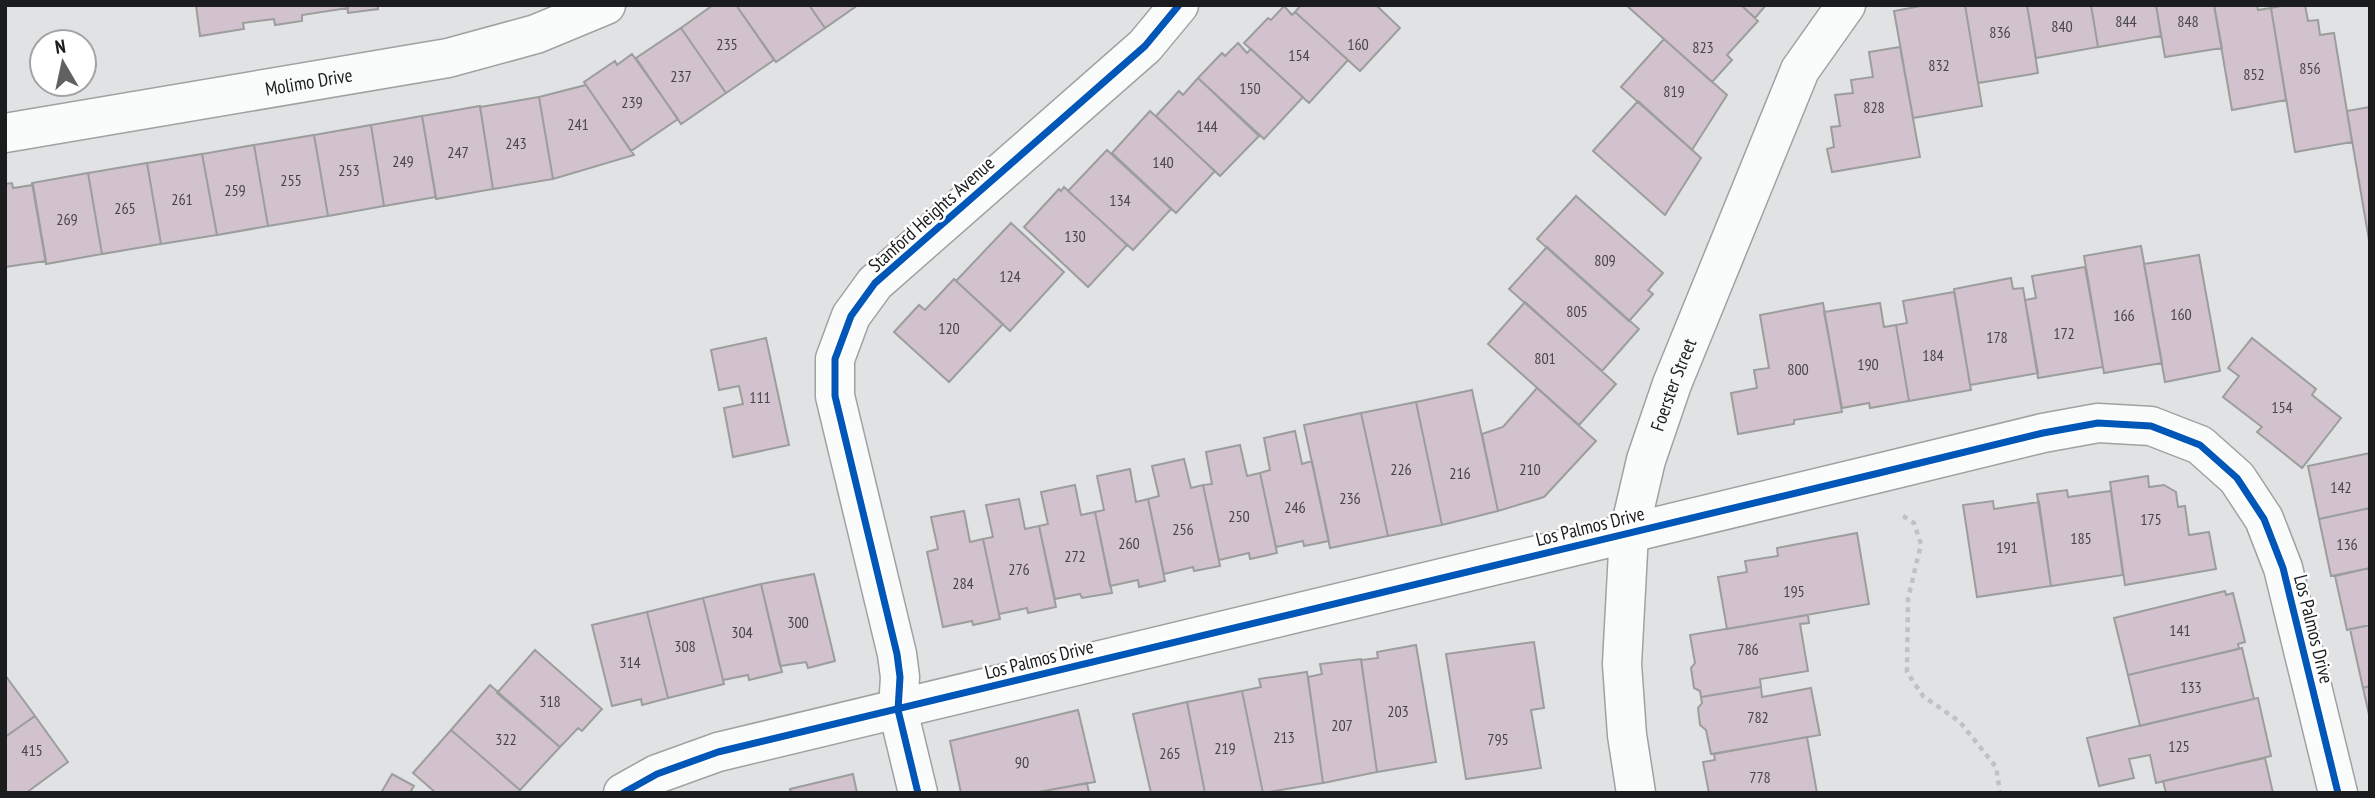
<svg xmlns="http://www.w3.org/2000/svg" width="2375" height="798" viewBox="0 0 2375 798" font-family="'PT Sans Narrow',sans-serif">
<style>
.building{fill:#d2c2ce;stroke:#9c9d9d;stroke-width:2}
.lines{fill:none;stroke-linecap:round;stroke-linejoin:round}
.street-casing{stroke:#a0a1a1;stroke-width:41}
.path{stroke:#c0c1c2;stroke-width:4.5;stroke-dasharray:5 5;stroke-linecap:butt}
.street{stroke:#fafbfb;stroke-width:38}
.cycleway-casing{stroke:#fff;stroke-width:11}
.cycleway{stroke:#0057b8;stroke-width:7}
.labels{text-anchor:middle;stroke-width:5;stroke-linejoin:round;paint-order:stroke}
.number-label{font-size:16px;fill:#494649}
.street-label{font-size:19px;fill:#1b1c1d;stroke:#fff}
</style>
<rect width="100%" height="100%" fill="#e1e2e3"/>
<path class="building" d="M196,5h151l1,3 -46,7v6l-27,4 -1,-6 -31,4 1,6 -44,7z
M347,5h31v4l-30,4z
M713,5h23l38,55 -48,33 -45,-65z
M736,5h73l16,23 -49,34z
M809,5h49l-33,23z
M1301,5h75l24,23 -40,43 -65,-59z
M1626,5h115l17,16 -31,34 5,5 -20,22z
M1741,5h25l-11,13z
M1926,5h39l17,101 -69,12 -19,-107z
M1965,5h62l11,68 -60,10z
M2027,5h64l7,42 -62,11z
M2091,5h65l5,31 -63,11z
M2156,5h58l8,43 -57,9z
M2214,5h43l1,5 13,-2 15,92 -54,10z
M2286,5h19l3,16 10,-1 2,15 14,-2 18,109 -57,10 -24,-144z
M1284,6l8,9 3,-3 53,48 -39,43 -65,-60 24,-25 3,2z
M681,28l45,65 -45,31 -45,-66z
M1664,39l63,56 -35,55 -71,-63z
M1238,43l9,10 4,-4 52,48 -39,42 -66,-61 24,-25 3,3z
M1900,47l20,110 -88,15 -5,-23 7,-2 -3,-20 9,-1 -5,-31 18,-2 -2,-13 22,-3 -4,-25z
M632,54l46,65 -47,32 -47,-69 31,-21 2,4z
M1198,78l61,58 -39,40 -64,-60 23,-25 4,4z
M586,85l48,70 -81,24 -14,-82z
M539,97l14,82 -60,10 -13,-82z
M1638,101l63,57 -36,57 -72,-64z
M480,106l13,83 -57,10 -14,-83z
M2370,107v139l-23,-135z
M1150,111l65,60 -39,42 -64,-60z
M422,116l14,81 -52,9 -13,-81z
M371,125l13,81 -56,10 -14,-81z
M314,135l14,81 -60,10 -14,-81z
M254,145l14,81 -51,9 -15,-81z
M1107,150l64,59 -38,41 -65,-59z
M202,154l15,81 -56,9 -14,-81z
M147,163l14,81 -59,10 -14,-81z
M88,173l14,81 -56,10 -14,-81z
M12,183l1,5 20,-3 13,76 -41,6v-83z
M1064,187l63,58 -39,42 -64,-60 35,-38 2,2z
M1576,196l87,77 -15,17 5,4 -24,27 -92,-82z
M1011,223l53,49 -54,59 -54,-50z
M2141,246l21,117 -58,10 -20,-117z
M1547,247l92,82 -37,42 -93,-82z
M2199,255l21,116 -55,11 -21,-118z
M2085,267l18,100 -65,11 -13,-78 11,-2 -4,-22z
M2011,278l2,11 10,-1 15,85 -68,12 -16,-96z
M954,279l49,45 -54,58 -55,-50 25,-27 6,5z
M1954,292l17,98 -62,11 -13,-76 11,-2 -4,-22z
M1525,302l91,82 -37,41 -91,-81z
M1823,303l19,109 -48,8v4l-56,10 -7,-41 26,-5 -3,-18 15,-2 -9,-53z
M1880,303l4,24 12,-2 13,76 -39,7 -1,-5 -27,5 -18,-96z
M766,338l23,107 -56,12 -9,-49 19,-4 -4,-18 -20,4 -8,-40z
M2252,338l64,51 -4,6 29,23 -39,50 -45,-36 5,-5 -39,-30 16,-21 -11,-8z
M1537,388l59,53 -52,56 -46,14 -16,-77 21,-7z
M1472,390l26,121 -56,14 -26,-123z
M1416,402l26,123 -54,11 -27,-123z
M1361,413l27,123 -58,12 -26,-123z
M1295,431l7,33 10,-3 17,80 -25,5 -1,-5 -27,6 -16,-74 10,-3 -6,-32z
M1240,445l7,31 13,-3 17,80 -27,6 -1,-6 -30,7 -16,-75 9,-1 -6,-32z
M2370,453v55l-51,11 -11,-53z
M1184,459l7,29 12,-3 17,81 -26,5 -1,-4 -29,7 -16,-75 11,-3 -7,-30z
M1130,469l6,33 12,-3 17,82 -26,6 -1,-7 -28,6 -15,-74 9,-2 -7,-34z
M2148,476l1,11 15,-2 12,7 2,15 7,-1 4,29 20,-3 7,37 -91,16 -15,-103z
M1075,485l6,30 14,-3 17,81 -30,5 -2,-4 -25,5 -16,-73 9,-2 -7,-32z
M2067,490l1,7 43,-6 12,84 -72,11 -14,-92z
M1019,499l6,30 14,-3 17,81 -28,6 -1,-5 -28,6 -16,-75 10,-2 -7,-32z
M1993,501l1,8 45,-7 12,84 -74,11 -14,-92z
M2370,508v60l-39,8 -12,-57z
M964,511l6,31 13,-3 17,80 -27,6 -1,-4 -29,6 -16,-75 11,-3 -7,-32z
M1857,533l12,71 -142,25 -9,-52 29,-5 -2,-11 33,-5 -1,-8z
M2370,568v57l-23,5 -12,-54z
M814,574l21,87 -27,7 -2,-6 -26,4 -19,-82z
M761,584l21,88 -33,8 -1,-5 -25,5 -20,-82z
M2225,591l1,4 7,-2 12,49 -7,2 1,5 -111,26 -14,-57z
M703,598l21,86 -56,14 -21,-86z
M647,612l21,86 -26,7 -1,-6 -29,7 -20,-81z
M1808,615l1,8 -9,1 8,47 -48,8 1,8 -60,10 -1,-6 -6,-3 -3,-20 4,-5 -5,-28z
M2370,625v61l-7,2 -13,-59z
M1534,642l10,66 -13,2 10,58 -75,11 -20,-125z
M1416,645l20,117 -59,10 -16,-112 17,-2 -1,-6z
M2242,648l12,51 -114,27 -12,-51z
M535,650l67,59 -20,22 -4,-3 -18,19 -63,-54z
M1361,659l16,113 -54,11 -15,-106 14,-3 -2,-10z
M1307,672l16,111 -60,10 -21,-102 19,-4 -2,-8z
M5,675l30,41 -30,21z
M490,685l70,62 -40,43 -69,-60z
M2370,686v33l-7,-31z
M1761,687l1,10 49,-9 9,47 -109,19 -5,-24 -6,-5 -2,-17 4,-5 -1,-6z
M1242,691l21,102h-58l-18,-91z
M2258,698l13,58 -115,27 -6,-28 -21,4 5,19 -35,8 -12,-48z
M1187,702l18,91h-54l-18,-79z
M1078,710l17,72 -62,11h-72l-11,-52z
M35,716l33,46 -42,31h-21v-56z
M451,730l69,60 -2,3h-82l-23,-20z
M1807,737l10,56h-108l-6,-31 12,-2 -1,-6z
M2265,758l8,35h-107l-3,-12z
M392,774l22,12 -3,5 3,2h-33z
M853,774l4,19h-66l-1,-4z
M1087,783l2,10h-56z"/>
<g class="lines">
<defs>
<g id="street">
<path id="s1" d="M5,133l443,-75 88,-24 70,-29"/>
<path d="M623,793l34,-19 61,-22 1157,-278 168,-41 55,-10 53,3 49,19 37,33 27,41 19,49 55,225"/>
<path d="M918,793l-20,-83 2,-33 -3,-23 -62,-258v-37l16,-43 24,-33 270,-237 34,-41"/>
<path id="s2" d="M1636,793l-9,-58 -5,-71 7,-131 17,-73 26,-76 128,-314 46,-65"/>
</g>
</defs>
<use href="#street" class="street-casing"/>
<path class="path" d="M1903,516l11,7 7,21 -13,55 -1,73 16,24 37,26 36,45 4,26"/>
<use href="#street" class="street"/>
<defs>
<path id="cycleway" d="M623,793l34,-19 61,-22 1157,-278 168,-41 55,-10 53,3 49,19 37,33 27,41 19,49 55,225
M918,793l-20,-83 2,-33 -3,-23 -62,-258v-37l16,-43 24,-33 270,-237 34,-41"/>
</defs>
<use href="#cycleway" class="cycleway-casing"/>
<use href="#cycleway" class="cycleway"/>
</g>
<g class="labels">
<g class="number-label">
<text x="2126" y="27">844</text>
<text x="2188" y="27">848</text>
<text x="2062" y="32">840</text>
<text x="2000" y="38">836</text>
<text x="727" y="50">235</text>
<text x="1358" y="50">160</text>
<text x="1703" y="53">823</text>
<text x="1299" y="61">154</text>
<text x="1939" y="71">832</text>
<text x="2310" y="74">856</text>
<text x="2254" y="80">852</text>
<text x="681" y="82">237</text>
<text x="1250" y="94">150</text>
<text x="1674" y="97">819</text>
<text x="632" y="108">239</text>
<text x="1874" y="113">828</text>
<text x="578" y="130">241</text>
<text x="1207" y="132">144</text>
<text x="516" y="149">243</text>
<text x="458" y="158">247</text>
<text x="403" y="167">249</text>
<text x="1163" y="168">140</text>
<text x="349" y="176">253</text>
<text x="291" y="186">255</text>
<text x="235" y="196">259</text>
<text x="182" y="205">261</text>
<text x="1120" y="206">134</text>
<text x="125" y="214">265</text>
<text x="67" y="225">269</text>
<text x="1075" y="242">130</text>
<text x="1605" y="266">809</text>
<text x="1010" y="282">124</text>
<text x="1577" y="317">805</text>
<text x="2181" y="320">160</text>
<text x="2124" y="321">166</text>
<text x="949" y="334">120</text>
<text x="2064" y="339">172</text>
<text x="1997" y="343">178</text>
<text x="1933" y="361">184</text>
<text x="1545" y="364">801</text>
<text x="1868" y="370">190</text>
<text x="1798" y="375">800</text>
<text x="760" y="403">111</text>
<text x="2282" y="413">154</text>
<text x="1401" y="475">226</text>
<text x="1530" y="475">210</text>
<text x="1460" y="479">216</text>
<text x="2341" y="493">142</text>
<text x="1350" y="504">236</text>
<text x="1295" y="513">246</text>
<text x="1239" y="522">250</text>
<text x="2151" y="525">175</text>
<text x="1183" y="535">256</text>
<text x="2081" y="544">185</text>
<text x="1129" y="549">260</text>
<text x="2347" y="550">136</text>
<text x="2007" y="553">191</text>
<text x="1075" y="562">272</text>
<text x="1019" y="575">276</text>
<text x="963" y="589">284</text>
<text x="1794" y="597">195</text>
<text x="798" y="628">300</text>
<text x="2180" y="636">141</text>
<text x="742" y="638">304</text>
<text x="685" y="652">308</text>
<text x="1748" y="655">786</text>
<text x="630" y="668">314</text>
<text x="2191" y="693">133</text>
<text x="550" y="707">318</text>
<text x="1398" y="717">203</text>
<text x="1758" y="723">782</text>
<text x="1342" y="731">207</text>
<text x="1284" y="743">213</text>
<text x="506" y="745">322</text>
<text x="1498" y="745">795</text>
<text x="2179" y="752">125</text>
<text x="1225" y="754">219</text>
<text x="32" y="756">415</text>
<text x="1170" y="759">265</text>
<text x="1022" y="768">90</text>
<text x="1760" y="783">778</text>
</g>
<g class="street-label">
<text dy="7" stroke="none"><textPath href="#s1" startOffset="308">Molimo Drive</textPath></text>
<text transform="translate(931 214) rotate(-42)" y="7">Stanford Heights Avenue</text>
<text dy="7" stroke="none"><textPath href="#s2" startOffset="416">Foerster Street</textPath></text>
<text transform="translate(1590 526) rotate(-14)" y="7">Los Palmos Drive</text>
<text transform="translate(2314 629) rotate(76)" y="7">Los Palmos Drive</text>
<text transform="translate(1039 659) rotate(-14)" y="7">Los Palmos Drive</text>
</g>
</g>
<rect width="2375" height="798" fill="none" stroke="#1b1c1d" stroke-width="14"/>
<g transform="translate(63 63) rotate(351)"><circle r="33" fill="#ffffff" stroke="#a4a4a5" stroke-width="2"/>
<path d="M0-5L12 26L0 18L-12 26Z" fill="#606162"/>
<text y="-10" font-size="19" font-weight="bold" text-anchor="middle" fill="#1b1c1d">N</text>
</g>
</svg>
